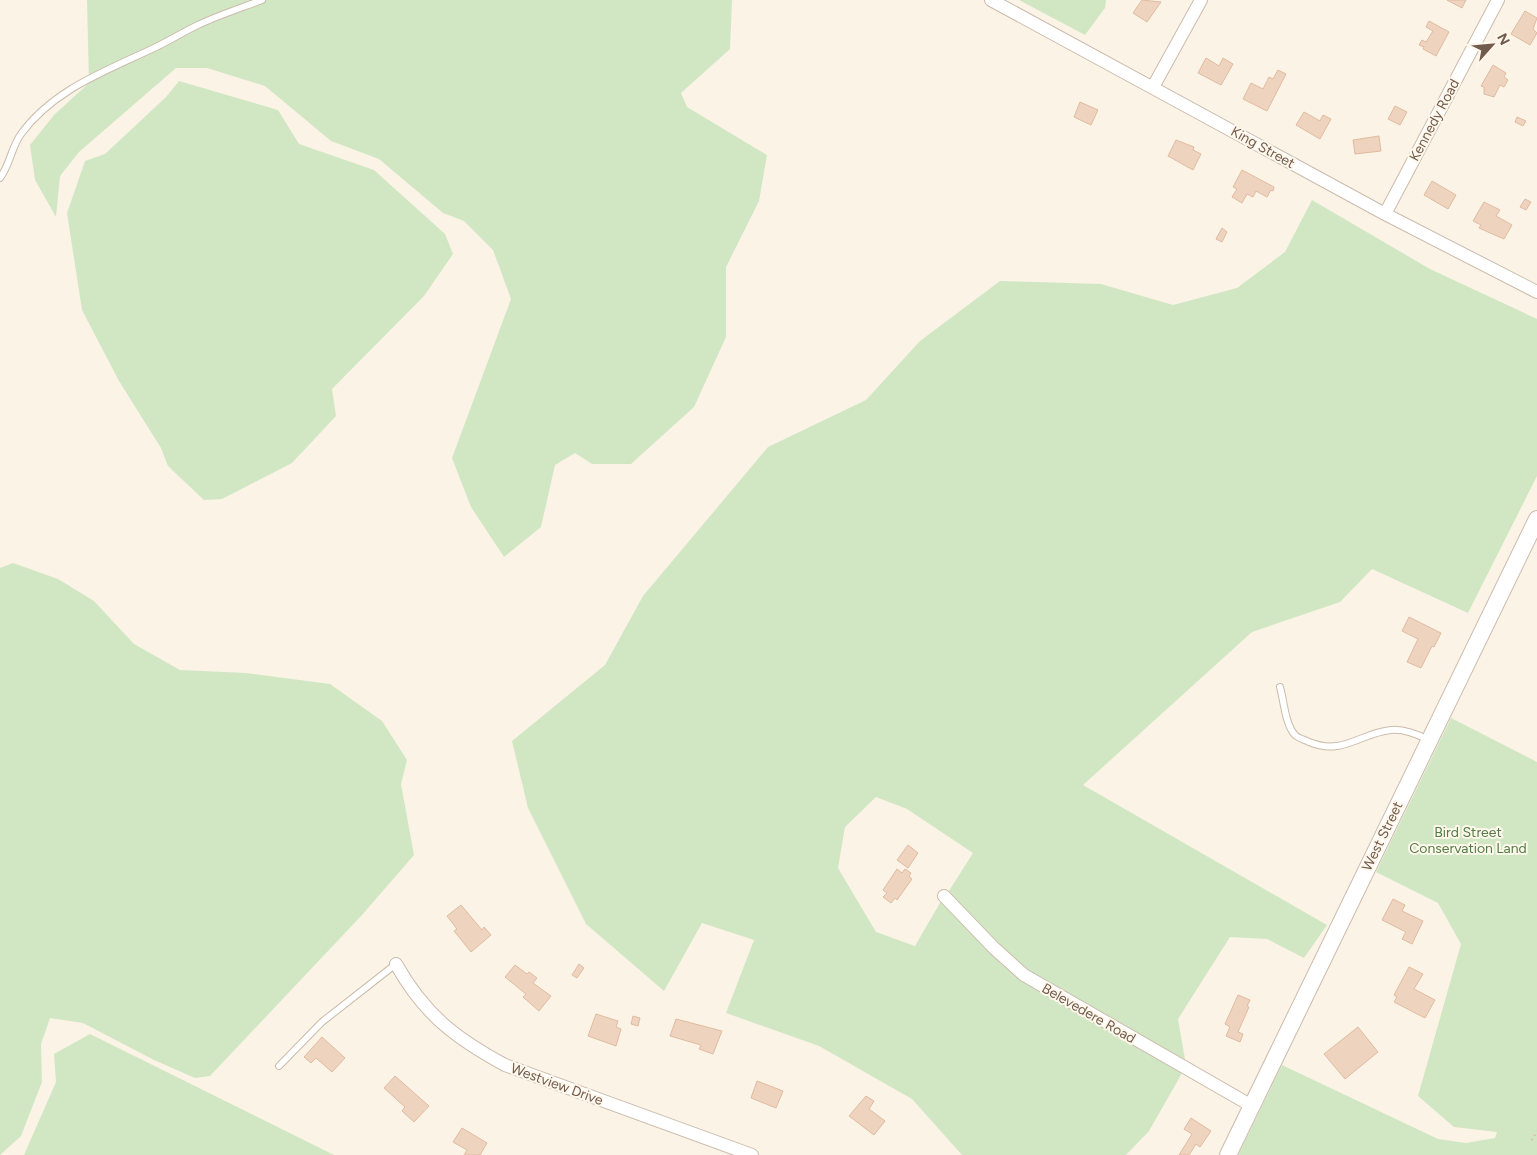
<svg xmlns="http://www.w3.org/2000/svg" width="1537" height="1155" viewBox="0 0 1537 1155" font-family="Figtree,sans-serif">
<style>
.green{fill:#d1e7c4}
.building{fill:#eed3be;stroke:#e0bba0}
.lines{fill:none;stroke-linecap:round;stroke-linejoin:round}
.service-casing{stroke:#cbbbac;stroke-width:8}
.minor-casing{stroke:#cbbbac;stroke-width:14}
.tertiary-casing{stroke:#cbbbac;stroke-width:18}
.path{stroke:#d3b7a1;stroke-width:2.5;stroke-dasharray:1 4;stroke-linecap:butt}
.service{stroke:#fff;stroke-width:6}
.minor{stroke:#fff;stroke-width:12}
.tertiary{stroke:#fff;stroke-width:16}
.labels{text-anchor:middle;stroke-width:4;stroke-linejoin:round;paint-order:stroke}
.street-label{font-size:14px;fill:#715b4c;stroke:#fef7eb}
.park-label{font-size:14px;fill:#547c47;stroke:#fef7eb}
</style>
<rect width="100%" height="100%" fill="#fbf3e5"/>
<path class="green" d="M87,0h645l-2,49 -49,44 6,14 80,48 -8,46 -33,66v70l-32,70 -63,57h-39l-17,-11 -20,12 -14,62 -37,30 -33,-50 -19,-49 59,-159 -18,-49 -29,-29 -21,-8 -64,-54 -48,-18 -66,-55 -58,-18h-31l-97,84 -19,24 -4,41 -21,-37 -5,-35 24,-30 35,-32z
M1019,0h87l-1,8 -20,27z
M179,81l99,29 21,34 75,26 71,64 8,20 -29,42 -92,93 4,27 -44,47 -70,36 -18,1 -36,-34 -7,-18 -42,-67 -37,-71 -15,-97 18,-52 20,-7 61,-57z
M1312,200l118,69 107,50v157l-69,137 -96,-44 -32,33 -88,30 -169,153 244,140 -23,33 -37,-19 -37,-2 -52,82 8,46 -160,-91 -79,-80 26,-41 -66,-44 -31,-12 -31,30 -7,41 38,64 39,14 29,-50 80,79 161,93 -36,63 -23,24h-164l-50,-56 -93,-53 -93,-33 28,-73 -52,-17 -38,68 -78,-67 -58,-116 -16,-67 93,-76 38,-69 125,-149 98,-47 54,-59 80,-60 101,3 72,21 64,-17 48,-36z
M13,563l45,16 36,22 40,43 46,26 66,3 84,11 52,37 25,39 -6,24 13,71 -52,60 -152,161 -15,2 -41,-18 -71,-37 -33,-5 -9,26 1,38 -21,54 -21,19v-587z
M1451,718l86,44v393h-299l44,-90 156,74 28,4 29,-5 2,-6 -43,-5 -36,-31 43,-152 -23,-41 -62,-31z
M90,1034l244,121h-310l32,-73 -2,-28z"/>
<path class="building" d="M1142,0l19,2 -14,20 -14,-9z
M1447,0h19l-4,8z
M1525,11l12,7 -4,11 4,4 -7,12 -19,-11z
M1429,21l20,11 -13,24 -13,-7 1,-2 -5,-2 3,-5 4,2 7,-11 -7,-4z
M1206,58l13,8 4,-8 10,6 -12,21 -23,-12z
M1493,65l13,8 -2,4 4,3 -4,7 -4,-2 -6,12 -10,-3v-7l-3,-1z
M1278,70l8,4 -19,37 -24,-12 8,-16 12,6 6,-12 4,2z
M1080,102l18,8 -7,15 -17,-8z
M1395,106l12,6 -7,13 -12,-6z
M1304,112l16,9 3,-6 8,4 -11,20 -24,-14z
M1517,117l9,4 -3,5 -8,-4z
M1379,136l2,15 -26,3 -2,-14z
M1176,140l18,7 -1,3 8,4 -8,16 -25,-14z
M1242,170l32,17 -1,4 -2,-1 -4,7 -11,-6 -3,6 -6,-3 -5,9 -10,-6 5,-8 -4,-2z
M1432,181l24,14 -8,14 -24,-14z
M1525,199l6,3 -5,8 -6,-3z
M1484,202l16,8 -4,6 16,9 -8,14 -25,-11 2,-3 -8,-4z
M1222,228l5,4 -5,10 -6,-3z
M1409,617l32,16 -7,14 -2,-1 -11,22 -14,-6 11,-23 -16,-8z
M908,845l10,8 -10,15 -11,-8z
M897,869l5,4 3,-4 6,4 -2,3 3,3 -15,21 -2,-2 -4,5 -8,-6 4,-4 -4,-3z
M1393,899l12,6 -3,6 21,10 -11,23 -10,-5 4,-7 -24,-12z
M461,905l21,25 2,-3 7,8 -20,17 -17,-21 3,-2 -10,-13z
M579,964l5,4 -7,10 -5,-3z
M515,965l12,9 2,-2 8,6 -4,5 18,13 -12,15 -16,-14 3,-3 -21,-17z
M1409,967l14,7 -9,15 21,11 -10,18 -31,-16 3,-5 -3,-2z
M1238,995l12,5 -3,6 2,1 -11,25 5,2 -3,8 -14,-6 4,-9 -5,-3z
M596,1014l22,7 -2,6 5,2 -5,17 -28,-10z
M633,1016l7,2 -2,8 -7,-2z
M676,1019l46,12 -9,23 -14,-5 2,-4 -31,-9z
M1358,1027l20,25 -33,27 -21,-25z
M322,1037l23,21 -13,14 -16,-14 -5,5 -7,-6z
M395,1076l34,30 -15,16 -12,-11 3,-4 -21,-19z
M757,1081l26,10 -7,17 -25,-10z
M866,1096l8,5 -5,8 16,12 -11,14 -25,-19z
M1191,1118l20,13 -11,16 -4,-3 -7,11h-10l13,-21 -8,-5z
M462,1128l25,15 -7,12h-16l3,-5 -14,-8z"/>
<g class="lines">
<defs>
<path id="service" d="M0,178c10,-13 11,-30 21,-44 33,-45 85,-63 133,-86 15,-7 29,-16 44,-23 21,-10 43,-17 64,-25
M1280,687c4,14 5,37 15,48 3,3 10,5 14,7 34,14 51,-9 82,-12 12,-1 27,4 37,10
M279,1066l43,-44 74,-58"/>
<path id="minor" d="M991,0l394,214 152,78
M1153,87l48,-87
M1385,214l113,-214
M944,896l50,52 30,27 228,131
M396,964c28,50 59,74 109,101l247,90"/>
<path id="tertiary" d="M1228,1155l309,-636"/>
</defs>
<use href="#service" class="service-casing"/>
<use href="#minor" class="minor-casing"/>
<use href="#tertiary" class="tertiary-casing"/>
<path class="path" d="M1532,1140l5,-9"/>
<use href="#service" class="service"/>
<use href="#minor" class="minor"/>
<use href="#tertiary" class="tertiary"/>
</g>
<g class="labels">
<g class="street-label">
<text transform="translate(1434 120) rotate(-62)" y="5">Kennedy Road</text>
<text transform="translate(1263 147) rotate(29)" y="5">King Street</text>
<text transform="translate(1382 836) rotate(-64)" y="5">West Street</text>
<text transform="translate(1089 1013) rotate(30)" y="5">Belevedere Road</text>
<text transform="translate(557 1084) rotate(20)" y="5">Westview Drive</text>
</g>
<g class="park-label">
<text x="1468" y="837">Bird Street<tspan x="1468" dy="16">Conservation Land</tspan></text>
</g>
</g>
<g transform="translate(1492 45) rotate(63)" stroke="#fef7eb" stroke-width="4" paint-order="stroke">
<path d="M0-4L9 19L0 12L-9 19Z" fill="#715b4c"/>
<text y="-8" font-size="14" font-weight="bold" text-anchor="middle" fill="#715b4c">N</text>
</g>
</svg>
